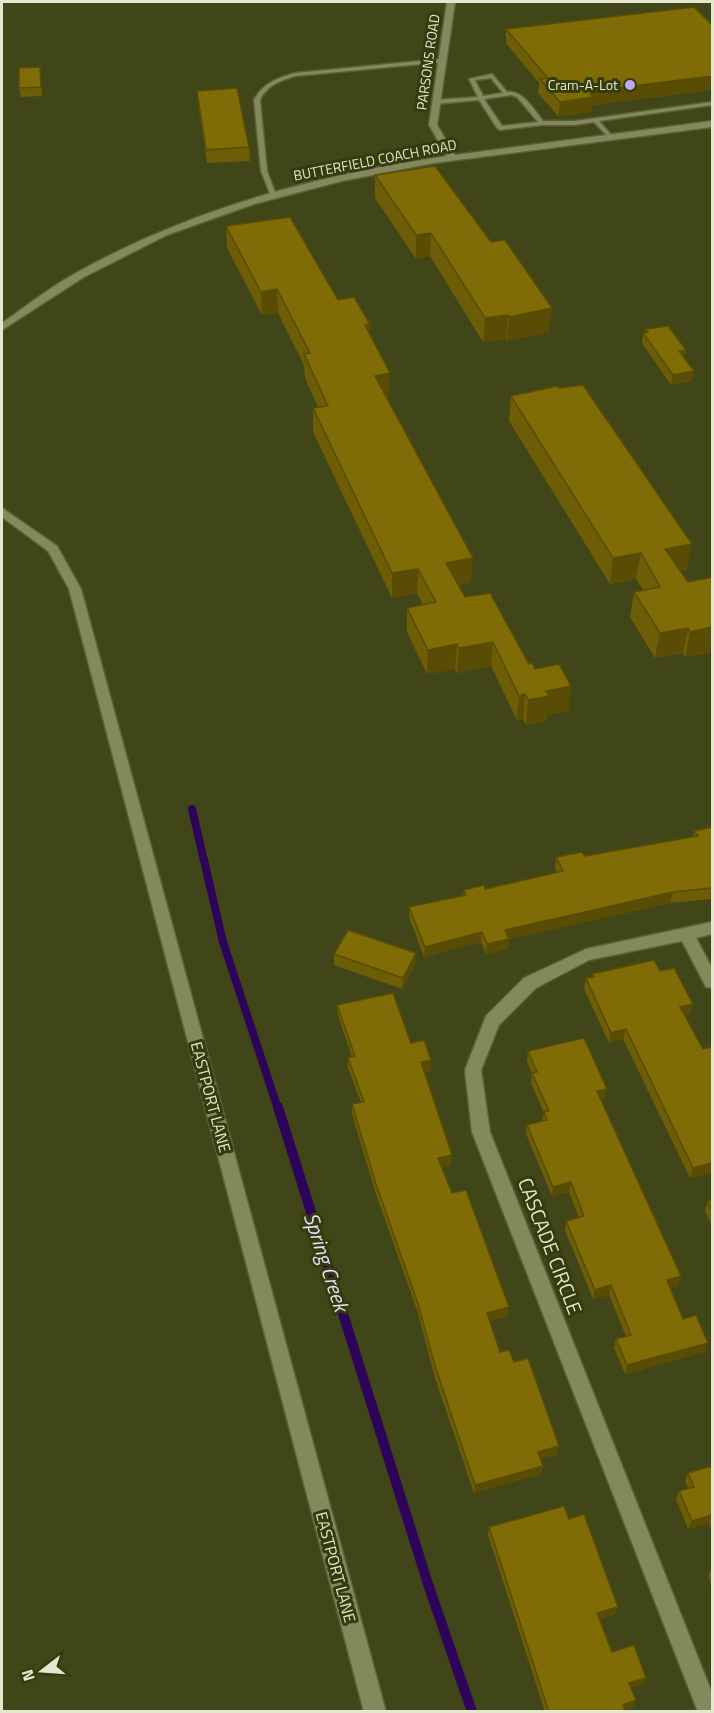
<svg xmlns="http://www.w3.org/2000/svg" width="714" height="1713" viewBox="0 0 714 1713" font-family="'Titillium Web',sans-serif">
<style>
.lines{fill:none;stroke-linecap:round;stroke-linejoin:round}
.stream-far1{stroke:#2d045a;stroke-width:8}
.stream{stroke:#2d045a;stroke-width:10}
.lane-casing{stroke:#5b603a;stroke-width:3}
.street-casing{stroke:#5b603a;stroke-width:3}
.secondary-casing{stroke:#5b603a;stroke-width:3}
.lane{fill:#828a5b;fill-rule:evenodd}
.street{fill:#828a5b;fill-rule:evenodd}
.secondary{fill:#828a5b;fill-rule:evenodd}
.wall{fill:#6d5d06}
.shaded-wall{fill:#594c05}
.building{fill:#7f6c07;stroke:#594c05;stroke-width:1.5}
.poi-dot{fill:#bda9f5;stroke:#353b0c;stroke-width:2}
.labels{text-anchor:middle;stroke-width:6;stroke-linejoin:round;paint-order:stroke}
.far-street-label{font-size:14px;fill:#e2e7ce;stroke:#353b0c}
.far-poi-label{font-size:14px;fill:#e2e7ce;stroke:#353b0c;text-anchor:end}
.street-label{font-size:16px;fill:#e2e7ce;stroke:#353b0c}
.near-street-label{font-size:20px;fill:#e2e7ce;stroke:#353b0c}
.near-water-label{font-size:21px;font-style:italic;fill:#e4def6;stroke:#353b0c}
</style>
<rect width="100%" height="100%" fill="#404618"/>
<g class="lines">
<path class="stream-far1" d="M192,809l31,133 55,167"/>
<path class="stream" d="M278,1107l150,477 44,128"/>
<defs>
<path id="lane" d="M441,59l2,1v2l-148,14c-15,5 -28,9 -35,24l7,71 9,24 -5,1 -10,-25 -7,-71c9,-17 24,-22 41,-27z
M492,74l15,18c16,-2 27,18 36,29h32l137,-19v3l-113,16 14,16 -3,2 -16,-17 -19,3h-33l-42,5 -3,-2 -18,-28 -44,4 -3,-2 3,-2 43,-3 -9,-18zM491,78l12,15 -20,3 -8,-16zM511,95l6,2 21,25 -36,4 -18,-27z"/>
<path id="street" d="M2,508l55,38 24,43 305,1123h-22l-295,-1123 -21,-38 -46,-34z
M712,922v12l-16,4 16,30v20l-6,-1 -24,-46 -93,19 -53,28 -37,37 -18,45 9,62 222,561v19h-14l-226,-580 -7,-62 21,-54 38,-38 62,-29z"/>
<path id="secondary" d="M447,2h8l-18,123 18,30 257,-34v6l-278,36 -92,18 -88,23 -87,31 -83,42 -82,53v-7c25,-17 49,-37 76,-51 113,-63 242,-98 369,-116l-18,-31z"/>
</defs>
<use href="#lane" class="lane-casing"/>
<use href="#street" class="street-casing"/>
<use href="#secondary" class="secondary-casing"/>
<use href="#lane" class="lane"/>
<use href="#street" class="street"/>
<use href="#secondary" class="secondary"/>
</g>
<path class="wall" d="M712,25v65l-120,15 -1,7 -33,4 -20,-23 1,-10 -33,-40v-14z
M40,67l2,29 -21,1 -2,-9z
M197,91l52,56 1,14 -43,2 -9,-59z
M375,175l174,157 -42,9 -1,-2 -23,3 -53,-86 -14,3 -41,-61z
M226,226l112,74 32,24v10l19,63h-2l84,185 -13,3 7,12 64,67 6,5 36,17 -3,25 -21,4 -1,6 -20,4 -3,-6 -6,1 -26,-54 -34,7 -2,-4 -28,5 -20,-42v-24l16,-3 -6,-12 -25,5 -79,-166v-24l5,-1 -13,-29 -1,-13 -26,-52 -16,2 -35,-67z
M646,329l40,21 -2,8 10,13 -2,10 -21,4 -29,-42 1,-10 2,-1z
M511,396l176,173 -7,2 8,11 24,-5v70l-1,5 -26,5 -2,-4 -28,5 -25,-41 4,-25 9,-2 -7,-11 -26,5 -101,-163z
M712,827v72l-42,4 -161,36 -1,10 -22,5 -5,-12 -57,15 -15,-40v-10l54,-12 1,-5 21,-1 72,-17 -2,-4 1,-11 29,-1 108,-19 1,-6z
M334,954l81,10 -13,25 -68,-24z
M660,971l30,43 -5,2 18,33 9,-2v125l-22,6 -67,-139 -14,4 -25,-54 2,-11 6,-1v-3z
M337,1005l74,38 20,17v10l-7,2 27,93 -9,2 10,26 56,123 -18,5 10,31 14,10 45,84 -2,9 -17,4 3,7 -2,8 -67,19 -39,-115 -17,-65 -42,-119 -24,-80v-10l9,-2 -13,-34v-10l4,-1 -14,-42z
M528,1051l77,48 -4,1 77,186 -8,2 13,31 22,33 -80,22 -11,-26 2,-9 10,-3 -17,-41 -16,4 -28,-69 1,-9 13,-3 -10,-26 -17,4 -26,-62 1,-9 15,-4 2,-8 -13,-30 1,-9 -5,-13z
M712,1200v26l-7,-15 3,-10z
M712,1466v66l-3,-9 -21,6 -12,-30 3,-8 9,-3 -3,-7 3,-8z
M569,1519l46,95 -15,5 12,33 31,32 -12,4 2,19 -9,3 1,2h-80l-57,-177 1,-8z
M712,1568v19l-4,-11z"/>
<path class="shaded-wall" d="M712,76v14l-120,15 -1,7 -33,4 2,-14 30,-8 2,-3z
M431,233l-1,23 -14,3v-24z
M277,289l1,24 -16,2 -1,-23z
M552,308l-3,24 -42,9 2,-24z
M508,315l-2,24 -23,3 2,-24z
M370,324l-1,24 -4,-23z
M686,350l-2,10 -5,-9z
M694,371l-2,10 -21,4 2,-10z
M390,373l-1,24 -14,2v-23z
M692,544l-5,25 -26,5 4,-25z
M641,553l-5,26 -26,5 3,-26z
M473,558l-2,24 -26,5 1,-24z
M418,569l-1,24 -25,5v-25z
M712,627v20l-1,5 -26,5 5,-25z
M688,628l-5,25 -28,5 5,-25z
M493,642l-2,24 -34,7 2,-25z
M457,644l-2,25 -28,5 1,-24z
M571,686l-3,25 -21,4 -1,6 -20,4 2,-25 18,-9z
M525,694l-2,25 -6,1 2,-24z
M673,892l-3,11 -161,36 -1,10 -22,5 1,-10 18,-14z
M482,932l-1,10 -57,15 1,-10z
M416,953l-1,11 -13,25 1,-11z
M693,1004l-3,10 -12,3 2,-10z
M626,1029l-3,10 -14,4 2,-10z
M431,1060v10l-11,2 1,-10z
M607,1089l-2,10 -9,2 1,-10z
M452,1155l-1,10 -13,3v-10z
M712,1163v9l-22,6 3,-10z
M571,1182l-2,10 -17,4 1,-9z
M681,1276l-3,10 -14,3 3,-9z
M611,1285l-2,10 -16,4 2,-9z
M509,1307l-1,9 -22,6 1,-9z
M708,1343l-3,9 -80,22 2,-9z
M559,1446l-2,9 -21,6 2,-9z
M543,1466l-2,8 -67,19 1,-8z
M712,1515l-3,8 -21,6 4,-8z
M618,1607l-3,7 -20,6 2,-7z
M646,1678l-3,6 -17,6 3,-7z
M636,1700l-3,7 -13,4 3,-6z"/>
<path class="building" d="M694,7l18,18v51l-120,15 2,2 -4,1 3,3 -33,5 -20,-23 8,-1 -42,-49z
M40,67l1,20 -22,1v-20z
M237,88l12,59 -43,3 -9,-59z
M435,166l56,76 14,-2 47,68 -43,9 -1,-2 -23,3 -54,-85 -15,2 -41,-60z
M290,217l48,83 16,-3 16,27 -5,1 25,48 -15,3 98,182 -27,5 19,34 25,-4 39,71 3,-1 3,6 24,-5 12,22 -25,5 3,5 -21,4 -3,-6 -6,2 -26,-54 -34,6 -2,-4 -29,6 -21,-42 29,-6 -18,-33 -26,4 -79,-165 15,-2 -24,-52 6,-1 -33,-64 -16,3 -35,-66z
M668,326l18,24 -7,1 15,20 -21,4 -30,-42 5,-1 -2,-3z
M583,385l109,159 -27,5 23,33 24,-5v50l-22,5 -2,-4 -28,5 -26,-41 26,-5 -19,-34 -28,5 -102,-162 46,-10 2,2z
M712,827v61l-39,4 -168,38 4,9 -22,5 -5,-12 -57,15 -16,-40 57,-12 -2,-5 20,-5 1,4 78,-18 -7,-14 26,-5 3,4 113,-20 -4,-5z
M348,930l68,23 -13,25 -69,-24z
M654,960l6,11 14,-3 19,36 -13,3 23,42 9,-2v116l-19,5 -67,-139 -15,4 -25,-55 8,-1 -2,-3z
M393,993l18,50 13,-3 7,20 -10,2 31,93 -14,3 14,35 14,-3 43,117 -22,6 13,39 9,-2 5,12 14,-4 31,88 -21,6 5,14 -68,19 -39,-116 -18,-65 -42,-120 -24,-80 12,-2 -16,-44 7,-2 -18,-51z
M584,1038l23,51 -10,2 84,185 -14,4 16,39 13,-4 12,28 -81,22 -11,-26 15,-4 -20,-50 -16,5 -29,-69 18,-5 -13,-34 -18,5 -26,-62 20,-5 -3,-8 5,-1 -17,-38 5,-1 -9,-21z
M712,1200v11l-4,-10z
M712,1466v50v-1l-20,6 -13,-30 15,-4 -6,-14z
M564,1506l5,13 15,-5 34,93 -21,6 15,39 22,-7 12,33 -17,5 7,17 -13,5 2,7h-76l-60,-185z"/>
<circle class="poi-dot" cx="630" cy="85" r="6"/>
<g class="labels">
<g class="far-street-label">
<text transform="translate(428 62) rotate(-82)" y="5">PARSONS ROAD</text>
<text transform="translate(375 160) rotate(-11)" y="5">BUTTERFIELD COACH ROAD</text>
</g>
<g class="far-poi-label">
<text x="618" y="90">Cram-A-Lot</text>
</g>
<g class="street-label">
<text transform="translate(211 1097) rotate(75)" y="6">EASTPORT LANE</text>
<text transform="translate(336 1567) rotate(75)" y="6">EASTPORT LANE</text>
</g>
<g class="near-street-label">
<text transform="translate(550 1246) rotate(69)" y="7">CASCADE CIRCLE</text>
</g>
<g class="near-water-label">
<text transform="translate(326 1262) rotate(72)" y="7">Spring Creek</text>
</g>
</g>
<rect width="714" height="1713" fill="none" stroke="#e2e7ce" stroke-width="6"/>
<g transform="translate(42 1671) rotate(253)" stroke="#353b0c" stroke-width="4.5" paint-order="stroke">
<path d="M0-4.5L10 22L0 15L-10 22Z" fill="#e2e7ce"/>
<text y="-9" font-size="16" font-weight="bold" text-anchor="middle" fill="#e2e7ce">N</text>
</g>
</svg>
